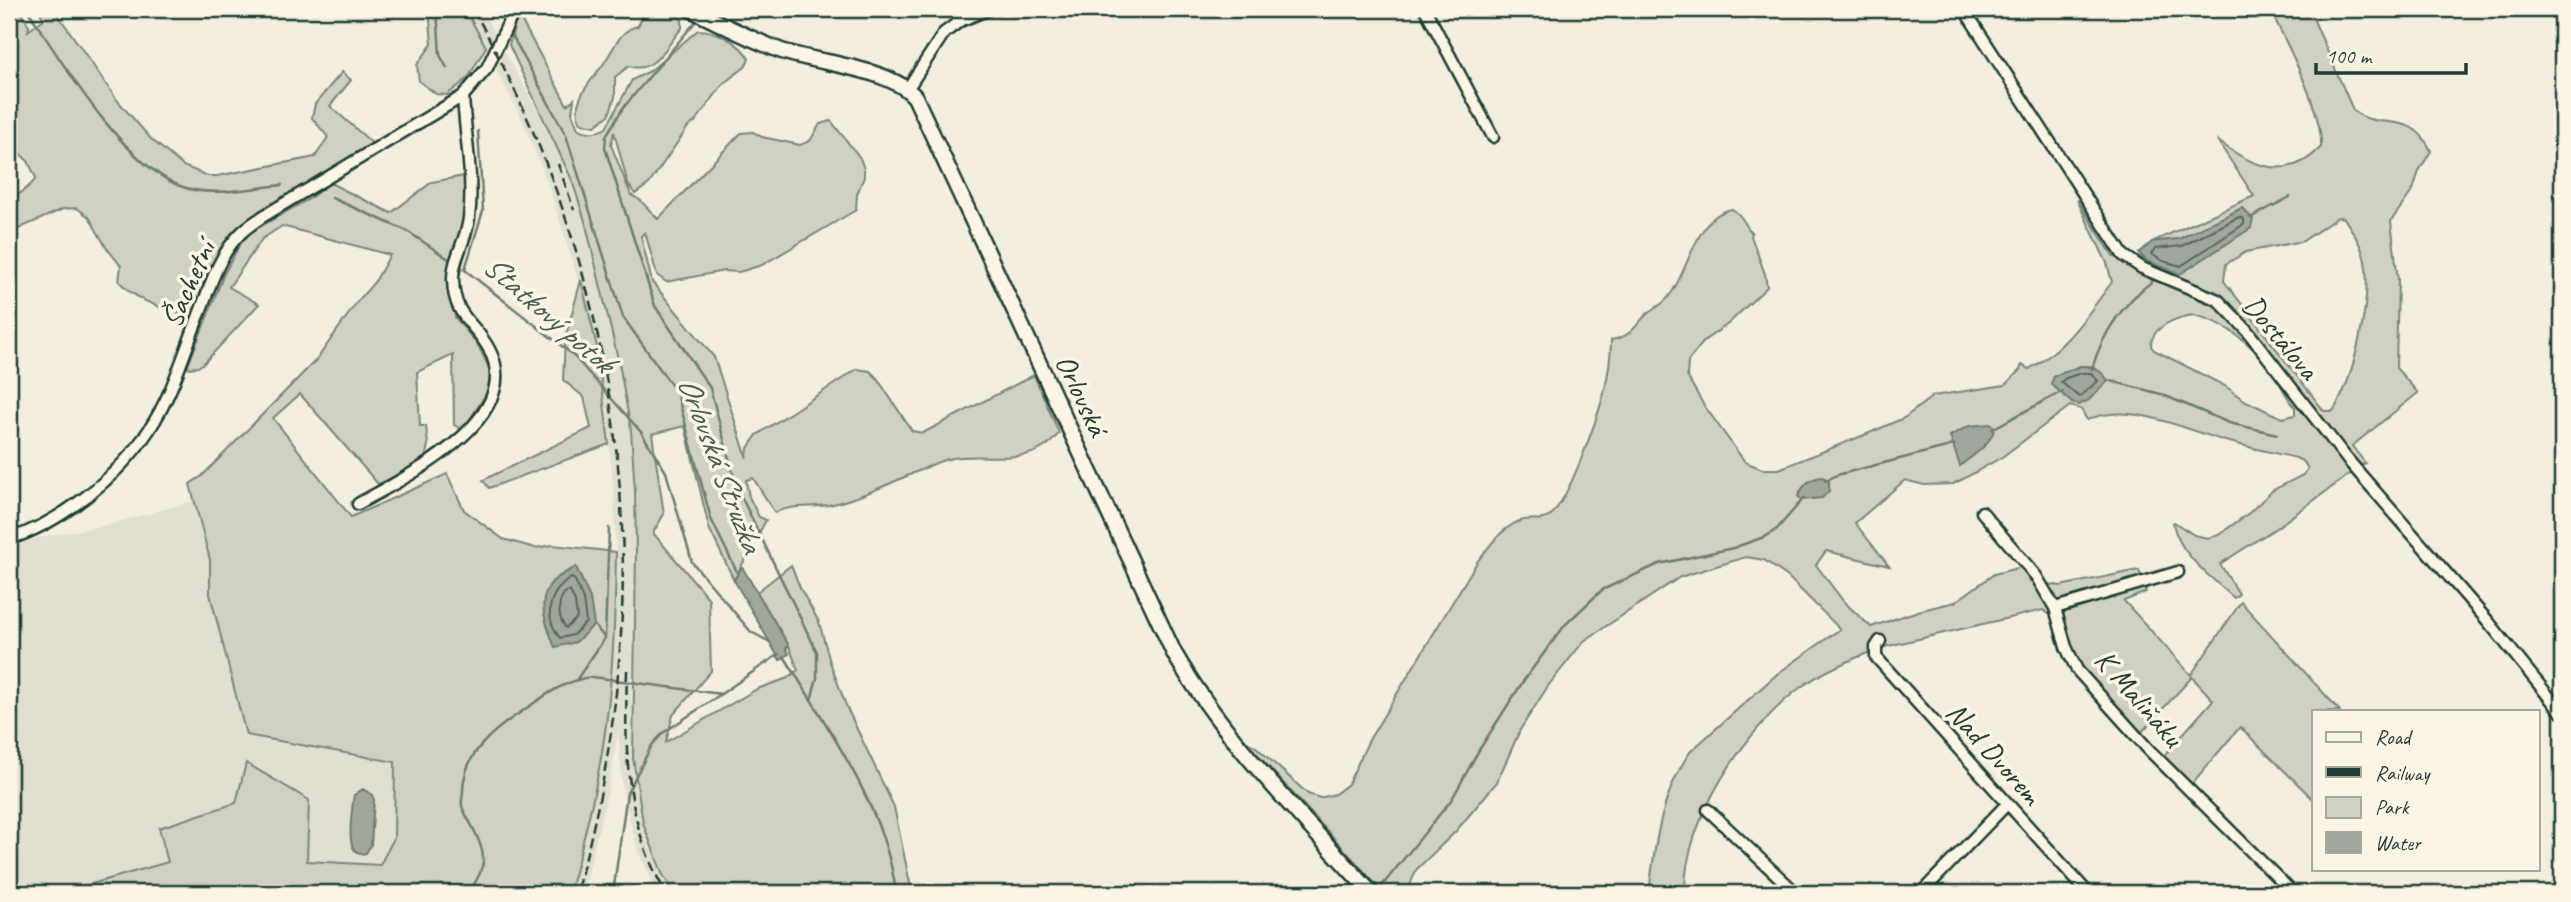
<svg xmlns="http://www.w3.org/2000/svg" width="2571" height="902" viewBox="0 0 2571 902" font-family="Caveat,sans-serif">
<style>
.built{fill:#e1dfd0}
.green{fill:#d0d1c2;stroke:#78877b;stroke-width:2;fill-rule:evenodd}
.water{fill:#a0a89b;stroke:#6c7d72;stroke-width:2}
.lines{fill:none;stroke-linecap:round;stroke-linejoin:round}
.shore{stroke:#53685d;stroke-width:2}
.stream{stroke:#6c7d72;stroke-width:2.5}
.minor-casing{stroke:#1f3d34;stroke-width:15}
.secondary-casing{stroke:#1f3d34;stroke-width:19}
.minor{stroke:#fcf5e5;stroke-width:10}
.secondary{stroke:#fcf5e5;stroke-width:14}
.rail{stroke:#1f3d34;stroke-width:2.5;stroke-dasharray:10 5;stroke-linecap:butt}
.labels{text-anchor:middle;stroke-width:7;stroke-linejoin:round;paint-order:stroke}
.street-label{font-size:30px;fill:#1f3d34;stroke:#fcf5e5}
.water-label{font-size:32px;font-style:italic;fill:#465d53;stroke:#fcf5e5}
</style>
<rect width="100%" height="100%" fill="#f3eede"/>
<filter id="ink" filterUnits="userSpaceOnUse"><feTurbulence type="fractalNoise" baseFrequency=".0143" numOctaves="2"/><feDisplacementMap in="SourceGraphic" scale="14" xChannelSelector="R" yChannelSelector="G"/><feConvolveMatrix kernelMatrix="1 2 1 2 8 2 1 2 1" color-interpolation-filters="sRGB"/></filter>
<g filter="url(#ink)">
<path class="built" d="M465,9h16l80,144 11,27 13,41 18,71 16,71 12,67 5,122 -4,173 5,67 13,54 24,47h-16l-20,-42 -15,-57 -5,-63 -9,56 -26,106h-14l17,-61 17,-89 7,-59 5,-67 1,-65 -2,-58 -6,-61 -11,-70 -15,-70 -33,-107 -27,-67z
M193,501l17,59v34l36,141 149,27 -1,76 -14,27 -73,-4 -61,-97 -10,39 -77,25 9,34 -108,31h-48l-3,-8v-339l33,-9 66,-12z"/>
<path class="green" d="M9,9h10l10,17 -1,5 16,-12 -6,-10h16l63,91 34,39 32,27 25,10h9l98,-19 13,-20 -16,-19 3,-14 27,-32 9,8 -21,26 42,37 -135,85 -13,17 -33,73c-25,-9 -55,-16 -72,-37l2,-15 -15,-19 -17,-30 -12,-9 -14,1 -54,24v-30c8,-10 20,-13 27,-25l-8,-17 -19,-17z
M429,9h36l21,38 -18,31 -21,17 -11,-1 -17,-13 -2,-16 15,-21z
M646,9h19l17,10v9c-15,16 -27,47 -53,38l-14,11v20l-6,18 -14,11 -14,-3c-12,-20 10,-42 21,-57 11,-14 17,-37 36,-40z
M2270,9h39l44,101c25,23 59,-3 78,41l-12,20 -6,19 -22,31 7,59 -2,88 22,25 -66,53 13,17 -89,65 -56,36 19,30 -5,4c-23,-21 -55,-43 -61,-75l1,-1 20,13 14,3 13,-5 28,-20 24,-23 30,-15 5,-6 -4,-7 -8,-4c-25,-6 -50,-11 -74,-18 -40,-12 -94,-39 -135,-20l-6,-11 -11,-3 -68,51 -39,22 -10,5 -29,1 -19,-5 -50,43 34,43 -63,-15 -10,14 28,37 27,25 47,-16 37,-9 39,-28 28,-7 8,14 30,5 79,-16 7,22 -22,9 67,74 50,-73 99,109h-26v89l-74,-73 -51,60 -27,-29 51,-58 -21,-23 -53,58c-32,-36 -65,-63 -77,-112l-19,-13 -159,37c-28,10 -59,23 -83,40 -56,42 -117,134 -116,206h-36c6,-50 12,-99 41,-141l87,-78 63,-45 -52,-52 -24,-17 -18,-3 -66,20 -96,64 -36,45 -28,44 -23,52 -41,49 -40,39 -9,23h-23l-138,-151 9,4 53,48 12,4 15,-4 13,-10 21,-44 108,-178c11,-14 28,-39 47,-42 10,-2 18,2 26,-4 19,-16 47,-97 54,-123 4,-17 7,-36 7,-53 19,-3 22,-11 34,-24 7,-8 17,-9 25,-21 19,-25 26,-80 62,-86 13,8 11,15 20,24l-1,3 14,38 2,13 -39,37 -23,16 -17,21 -1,15 16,28 42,58 17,7h17l88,-35 37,-16 29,-22 72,-11 15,-15 2,-5 7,4c36,-19 59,-55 83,-87l-5,-19 -30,-63 37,57h27l20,11 19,6 71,-46 -9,-20 -63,31 -27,3 102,-46 -37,-56c33,26 71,43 104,7 2,-37 -35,-104 -51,-138zM2338,217l6,1c9,14 18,27 21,43 7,37 -11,119 -32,150h-9l-100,-130 2,-17 20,-12 57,-11zM2194,315c32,7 59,30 78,56 9,13 13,25 23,36v8l-12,3 -12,-5 -25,-12 -21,-15 -71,-36 -3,-4c0,-20 27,-29 43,-31zM2080,366h12l16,15 -24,22 -32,-19 2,-8z
M518,14l49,91 7,-6 -2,14 6,16c11,4 18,5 28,-1l26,-48 18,-9 48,-41c18,0 43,13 51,29l-4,8 -21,16 -29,39 -7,5 -39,57 -14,10 -7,-10 -14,-52 -3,13 20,50 9,5 18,19 83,-86 12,-1 9,5 38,8 10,-4 10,-17 11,-3 29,37 4,11v8l-7,17 -1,16 -94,55 -23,7 -15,-1 -58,11 -9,-7 -12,-43 -4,4 11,46 62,75 33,101 1,-10 9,-13 100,-66 13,2 7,7 35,53 11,2 111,-58 25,58c-28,38 -72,17 -111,26 -10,2 -20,8 -30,12 -27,12 -56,26 -85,33 -20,5 -39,-1 -58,9l-22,-35 -7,2 3,17 10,20 7,3 -32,60 -25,-52 -24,-102 -33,8 12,80 -11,19 56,66 2,72 -38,44 -7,27 91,-53 31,-11 10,-8 -9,-24 -32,-54 34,-27 10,25 18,32 11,40 17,46 47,99 18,86h-238l-12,-20 -19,-50 -10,-65 3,-206 -1,-59 -4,-63 -12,-67 -34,-142 -13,-41 -63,-135z
M464,176l1,45 -15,56 5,40 24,30 11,23v18l-27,42 -9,-5 -1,-70 -36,17 3,54h6l2,19 -3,15 -22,14 -25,10 -78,-90 -27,24 78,99 96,-43 17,36 39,29 32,9 18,-3 63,7c-1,65 -3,130 -13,194 -8,50 -20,98 -34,147h-509l108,-31 -9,-34 77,-25 10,-40 63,37 -2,61 73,4 14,-27 1,-76 -149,-27 -36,-141v-34l-20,-76 12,-8 115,-117 40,-57 19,-22 14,-25 -108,-29 -20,13 -33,48 30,17 -55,59 -6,4 -11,1 37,-94 17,-32 8,-9 60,-34 21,-16 61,30 41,-31z
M581,280l16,67 12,97 -120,44 -6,-8 108,-52 -7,-31 -21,-17 2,-41z"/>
<path class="water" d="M2242,208l11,11 -2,9 -71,46 -33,-13 -8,-8 13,-11 27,-3z
M2081,366c12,0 21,4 27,15l-19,19 -10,5 -7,-2 -21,-19 3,-8z
M1990,424l5,3c-4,18 -22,28 -35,39l-10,-30 19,-10z
M1822,477l7,3v11l-7,7 -21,2 -3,-4c6,-12 12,-18 24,-19z
M576,567l14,31 4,27 -18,17 -21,5c-8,-20 -20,-46 -3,-65 6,-6 17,-11 24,-15z
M742,567l47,79 -3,2 3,6 -9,6 -46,-80z
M363,789l9,6 2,5 -3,45 -5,8c-23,6 -14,-38 -13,-52l1,-6z"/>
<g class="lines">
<path class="shore" d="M2239,217l5,2v5l-63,42 -18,-5 -12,-7 4,-5 27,-3z
M2081,373h10l7,8 -19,16 -18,-15 5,-4z
M571,578l4,2 8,20 3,22 -13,13 -13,3c-17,-22 -12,-45 11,-60z
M570,591l5,11 2,16 -11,10c-8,-9 -9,-24 -2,-35z"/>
<path class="stream" d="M27,9c35,53 93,152 153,177 30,12 70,2 102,-1
M437,9l3,46 7,13
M497,9l9,15
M697,20l-74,88 -17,28 -1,12 50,158 55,82 27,100 80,164v26l-6,22
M509,30l57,105 57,182 54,76 34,126 27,55
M332,198l75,33 58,39 107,84 69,78 25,40 26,90 59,70 19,10
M2250,218l40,-21
M465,269l18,-58 -5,-80
M2092,369c11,-38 31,-66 62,-89
M2107,380l54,14 68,29 48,11
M1992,429l71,-38
M1825,481l12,-6 117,-30
M594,625l11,13
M784,656c43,71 102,153 112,237
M577,679l28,-41 4,-110
M1377,892l75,-93 27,-49 45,-70 41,-55 37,-35 57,-26 74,-16 34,-12 10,-7 27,-31
M468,893c20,-27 19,-38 4,-67 -3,-6 -8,-13 -10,-20 -1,-4 1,-11 1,-16 1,-36 29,-59 58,-78 22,-15 43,-32 71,-35l129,17 58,-40
M613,893l14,-100 25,-48 11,-12 58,-39"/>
<defs>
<path id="minor" d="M1425,9l68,128
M1964,9l159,246 19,13 76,32 27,28 102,131 140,161 75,93
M908,88l36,-55 16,-12 29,-12
M358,504c46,-26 169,-85 131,-155 -15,-28 -35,-31 -36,-69 -1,-20 14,-41 16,-62 5,-39 -4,-82 -6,-122
M1982,512l54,64 19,32 11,39 11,23 72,80 144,143
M9,539c52,-16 110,-63 140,-109 22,-33 33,-71 47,-107 12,-30 21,-67 45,-90 6,-6 14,-11 21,-16l201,-121 24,-28 28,-59
M2055,608l123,-36
M1880,641l-4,6v10l212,236
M1708,810l88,83
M1921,893l86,-89"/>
<path id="secondary" d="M690,9c29,14 58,29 89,41 38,14 110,17 136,47l259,556c52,90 128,163 197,240"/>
</defs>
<use href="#minor" class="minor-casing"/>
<use href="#secondary" class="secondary-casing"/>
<use href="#minor" class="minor"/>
<use href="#secondary" class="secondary"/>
<path class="rail" d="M473,9c154,275 191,581 103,884
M558,164l16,46
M627,670c-2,80 -3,151 39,223"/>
</g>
</g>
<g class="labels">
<g class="street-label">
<text transform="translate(188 284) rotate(-66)" y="10">Šachetní</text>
<text transform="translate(2281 337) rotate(50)" y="10">Dostálova</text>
<text transform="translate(1082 395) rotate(65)" y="10">Orlovská</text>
<text transform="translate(2139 698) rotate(49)" y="10">K Maliňáku</text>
<text transform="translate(1994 753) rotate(48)" y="10">Nad Dvorem</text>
</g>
<g class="water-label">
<text transform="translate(549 313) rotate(41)" y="11">Statkový potok</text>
<text transform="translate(721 464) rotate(69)" y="11">Orlovská Stružka</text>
</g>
</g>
<rect width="2571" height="902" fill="none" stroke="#fcf5e5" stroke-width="35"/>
<rect x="18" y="18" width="2536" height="867" fill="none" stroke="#1f3d34" stroke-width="2.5" filter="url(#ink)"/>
<rect x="2312" y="710" width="228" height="161" fill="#fcf5e5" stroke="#a4ab9e" stroke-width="2"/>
<rect x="2326" y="732" width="35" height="10" fill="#fcf5e5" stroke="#a4ab9e" stroke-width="2"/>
<text x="2375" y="744" font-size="21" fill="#1f3d34">Road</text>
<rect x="2326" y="767" width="35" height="10" fill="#1f3d34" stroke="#a4ab9e" stroke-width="2"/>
<text x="2375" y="780" font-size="21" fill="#1f3d34">Railway</text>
<rect x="2326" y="797" width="35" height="21" fill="#d0d1c2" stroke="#a4ab9e" stroke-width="2"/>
<text x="2375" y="814" font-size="21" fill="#1f3d34">Park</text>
<rect x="2326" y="832" width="35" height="21" fill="#a0a89b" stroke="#a4ab9e" stroke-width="2"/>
<text x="2375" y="850" font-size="21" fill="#1f3d34">Water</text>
<path d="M2316 63v10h150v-10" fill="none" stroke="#1f3d34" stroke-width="3.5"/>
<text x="2326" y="63" font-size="21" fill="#1f3d34" stroke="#fcf5e5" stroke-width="5" paint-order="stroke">100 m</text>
</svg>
